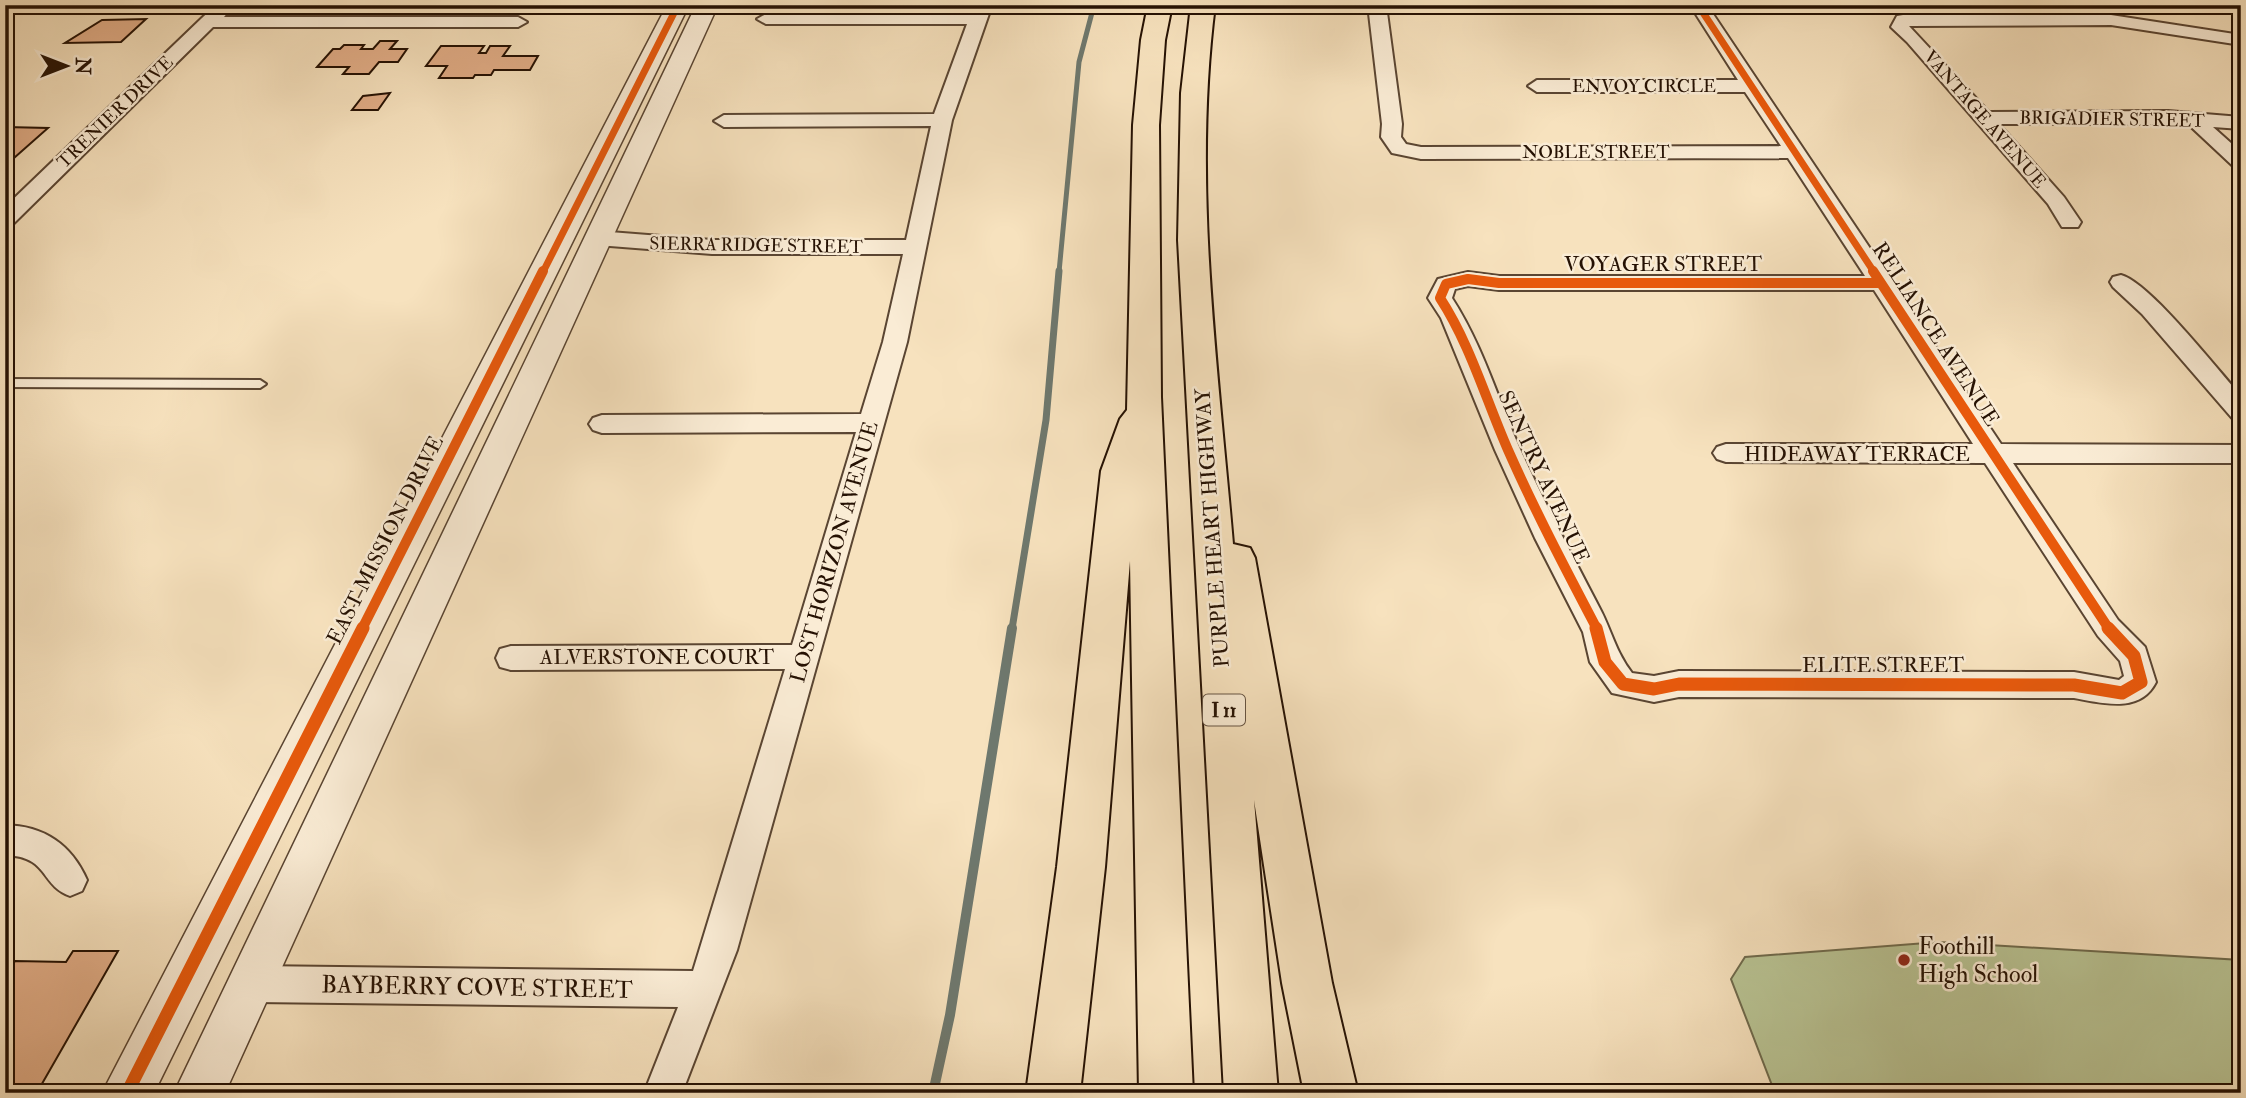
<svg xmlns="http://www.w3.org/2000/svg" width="2246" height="1098" viewBox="0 0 2246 1098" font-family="'IM FELL Double Pica',serif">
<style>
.green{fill:#b9c494;stroke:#6f6a4c;stroke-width:2}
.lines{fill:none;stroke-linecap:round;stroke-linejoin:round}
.stream-far2{stroke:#6e786e;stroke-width:5}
.stream-far1{stroke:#6e786e;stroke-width:7}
.stream{stroke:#6e786e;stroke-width:10}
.building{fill:#e2ae88;stroke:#251103;stroke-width:2}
.service-casing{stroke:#5a4532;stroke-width:4}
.minor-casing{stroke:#5a4532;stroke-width:4}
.tertiary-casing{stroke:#5a4532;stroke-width:3}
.motorway-casing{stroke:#251103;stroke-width:4}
.service{fill:#faecd5;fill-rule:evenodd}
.minor{fill:#faecd5;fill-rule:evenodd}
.tertiary{fill:#faecd5;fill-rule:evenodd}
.motorway{fill:#f7e2be;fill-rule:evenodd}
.cycleway-far2-casing{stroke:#faecd5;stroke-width:10}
.cycleway-far1-casing{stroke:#faecd5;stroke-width:14}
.cycleway-casing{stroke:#faecd5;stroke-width:18}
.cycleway-far2{stroke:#e8590c;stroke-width:7}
.cycleway-far1{stroke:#e8590c;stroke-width:10}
.cycleway{stroke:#e8590c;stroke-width:13}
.poi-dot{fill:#8f2418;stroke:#faecd5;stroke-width:2.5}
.labels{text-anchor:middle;stroke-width:5;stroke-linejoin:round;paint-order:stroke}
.far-street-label{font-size:18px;fill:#251103;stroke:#faecd5}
.shield{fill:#faecd5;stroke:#655342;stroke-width:2}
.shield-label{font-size:19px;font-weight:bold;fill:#251103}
.street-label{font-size:21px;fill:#251103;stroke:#faecd5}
.near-poi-label{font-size:24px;fill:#251103;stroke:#faecd5;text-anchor:start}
.near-street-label{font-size:24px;fill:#251103;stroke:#faecd5}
</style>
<rect width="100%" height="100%" fill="#f7e2be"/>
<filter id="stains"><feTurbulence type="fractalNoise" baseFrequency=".00286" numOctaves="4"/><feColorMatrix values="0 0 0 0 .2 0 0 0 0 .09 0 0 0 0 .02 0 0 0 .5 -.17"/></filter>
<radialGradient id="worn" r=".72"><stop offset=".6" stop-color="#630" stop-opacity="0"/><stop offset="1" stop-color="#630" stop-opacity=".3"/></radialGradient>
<path class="green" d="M1939,942l302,18v133h-466l-44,-114 14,-22z"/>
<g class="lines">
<path class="stream-far2" d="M1059,272l20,-210 15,-57"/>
<path class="stream-far1" d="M1012,629l34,-209 13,-149"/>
<path class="stream" d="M933,1093l17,-78 62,-387"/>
</g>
<path class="building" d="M78,5h38l-14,5h-30z
M146,19l-25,23 -56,1 37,-23z
M380,41h17l-7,8h17l-9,13h-19l-10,12h-26l6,-7h-32l16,-18h7l4,-4h20l-3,4h12z
M441,46h43l-5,7h7l4,-7h20l-7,10h35l-8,14h-36l-3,5h-16l-2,3h-34l8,-12h-21z
M390,93l-12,17h-26l11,-14z
M5,127l43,1 -34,30h-9v-8l6,-5h-6z
M73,951h45l-79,138 -34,-1v-111l10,-16 51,1z"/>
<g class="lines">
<defs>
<path id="service" d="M5,379l255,1 6,4 -6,4 -255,-1z"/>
<path id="minor" d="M223,5l7,5 -6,7h294l9,5 -9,5h-305l-200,197 -8,1v-18l197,-189 13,-12z
M974,5h18l-40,115 -45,222 -170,608 -55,143h-38l34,-86 -428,-5 -13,-5 -5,-13 5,-13 13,-5 443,5 92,-302 -274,1 -11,-3 -4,-9 4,-9 11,-3 281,-1 64,-213 -254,1 -9,-3 -4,-6 4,-6 9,-3 259,-1 22,-72 20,-88h-191l-115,-9 -8,-2 -3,-5 3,-5 8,-2 115,9h194l25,-114 -207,1 -10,-6 10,-6 210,-1 33,-90h-201l-9,-5 9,-5h205z
M1368,5h18l16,119 -1,13 5,7 15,3 360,-1 -36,-54h-208l-9,-6 9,-6h201l-48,-75h17l294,439 240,1v18h-228l105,157 27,27 11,35c-16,32 -54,21 -82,16l-395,-1 -25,5 -42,-9 -22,-31 -7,-30 -48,-94 -40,-88 -54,-132 -13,-20 10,-19 30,-7 31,4h366l-77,-118 -367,1 -29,-6 -11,-16 1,-13zM1468,286l31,4h375l99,154h-247l-9,3 -4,6 4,6 9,3 259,1 113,173 22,25 4,15 -5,4 -45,-8 -395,-1 -25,5 -22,-3c-16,-20 -21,-44 -33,-66 -27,-52 -55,-105 -79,-158 -22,-50 -38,-105 -68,-151l3,-9z
M1903,15h208l130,20v10l-130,-20 -202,1 80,86 179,-1 73,6v12l-28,-2 28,25v17l-7,-2 -46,-43h-189l65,73 17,25 -3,5h-16l-14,-23 -141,-162 -16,-15 6,-11z
M2121,275c28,7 97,95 120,121v25l-9,-3 -90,-104 -29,-27 -3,-5 3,-5z
M5,825c39,1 66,19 82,55l-5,11 -12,5c-31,-12 -20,-39 -65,-41z"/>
<path id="tertiary" d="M667,5h22l-535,1088h-52z
M696,5h22l-493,1088h-51z"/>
<path id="motorway" d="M1148,5h24l-7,35 -6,85 2,272 32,696h-54l-9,-532 -25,306 -25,226h-54l31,-226 44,-396 19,-52 7,-9 6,-285 8,-85z
M1191,5h24c-23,179 3,361 18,539l17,4 5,10 77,425 26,110h-54l-22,-110 -28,-183 24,293h-54l-46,-853 3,-147z"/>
</defs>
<use href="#service" class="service-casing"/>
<use href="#minor" class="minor-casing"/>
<use href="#tertiary" class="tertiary-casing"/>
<use href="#motorway" class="motorway-casing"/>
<use href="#service" class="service"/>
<use href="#minor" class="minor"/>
<use href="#tertiary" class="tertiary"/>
<use href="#motorway" class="motorway"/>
<defs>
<path id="cycleway-far2" d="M1698,5l176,267
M543,272l135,-267"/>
<path id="cycleway-far1" d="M1873,271l236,358
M362,629l181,-358
M1597,629c-31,-59 -62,-118 -89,-179 -22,-50 -38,-106 -68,-152l6,-14 22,-5 31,4h381"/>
<path id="cycleway" d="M1596,628l9,34 18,22 31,5 25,-5 395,1 48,8 19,-11 -7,-26 -26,-28
M127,1093l236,-465"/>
</defs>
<use href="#cycleway-far2" class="cycleway-far2-casing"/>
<use href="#cycleway-far1" class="cycleway-far1-casing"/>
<use href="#cycleway" class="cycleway-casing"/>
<use href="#cycleway-far2" class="cycleway-far2"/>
<use href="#cycleway-far1" class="cycleway-far1"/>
<use href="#cycleway" class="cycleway"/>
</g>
<circle class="poi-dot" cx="1904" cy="960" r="7"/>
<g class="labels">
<g class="far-street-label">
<text x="1644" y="92">ENVOY CIRCLE</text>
<text transform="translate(115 112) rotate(-44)" y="6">TRENIER DRIVE</text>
<text transform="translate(1985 119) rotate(49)" y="6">VANTAGE AVENUE</text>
<text transform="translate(2112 119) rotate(1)" y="6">BRIGADIER STREET</text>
<text x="1596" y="158">NOBLE STREET</text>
<text transform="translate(756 245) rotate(1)" y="6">SIERRA RIDGE STREET</text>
</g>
<rect class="shield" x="1203" y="694.5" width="42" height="31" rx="5"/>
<g class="shield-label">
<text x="1224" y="717">I 11</text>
</g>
<g class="street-label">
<text x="1663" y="271">VOYAGER STREET</text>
<text transform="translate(1936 334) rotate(57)" y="7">RELIANCE AVENUE</text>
<text x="1857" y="461">HIDEAWAY TERRACE</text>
<text transform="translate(1544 477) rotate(65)" y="7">SENTRY AVENUE</text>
<text transform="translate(1212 528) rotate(-94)" y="7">PURPLE HEART HIGHWAY</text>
<text transform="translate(385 540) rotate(-63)" y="7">EAST MISSION DRIVE</text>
<text transform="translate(834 552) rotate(-74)" y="7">LOST HORIZON AVENUE</text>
<text x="657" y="664">ALVERSTONE COURT</text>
<text x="1883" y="672">ELITE STREET</text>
</g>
<g class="near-poi-label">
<text x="1918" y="954">Foothill<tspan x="1918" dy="28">High School</tspan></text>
</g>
<g class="near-street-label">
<text transform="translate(477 987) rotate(1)" y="8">BAYBERRY COVE STREET</text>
</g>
</g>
<rect width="2246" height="1098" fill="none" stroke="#f7e2be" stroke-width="28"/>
<rect x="7" y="7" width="2232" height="1084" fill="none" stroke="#251103" stroke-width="3.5"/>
<rect x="14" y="14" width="2218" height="1070" fill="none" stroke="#251103" stroke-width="2"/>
<g transform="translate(66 66) rotate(90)" stroke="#faecd5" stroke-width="5" paint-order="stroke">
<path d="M0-5L12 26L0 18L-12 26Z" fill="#251103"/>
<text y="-10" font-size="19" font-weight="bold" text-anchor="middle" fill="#251103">N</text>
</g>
<rect width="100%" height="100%" filter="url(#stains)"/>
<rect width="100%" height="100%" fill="url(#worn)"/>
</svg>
